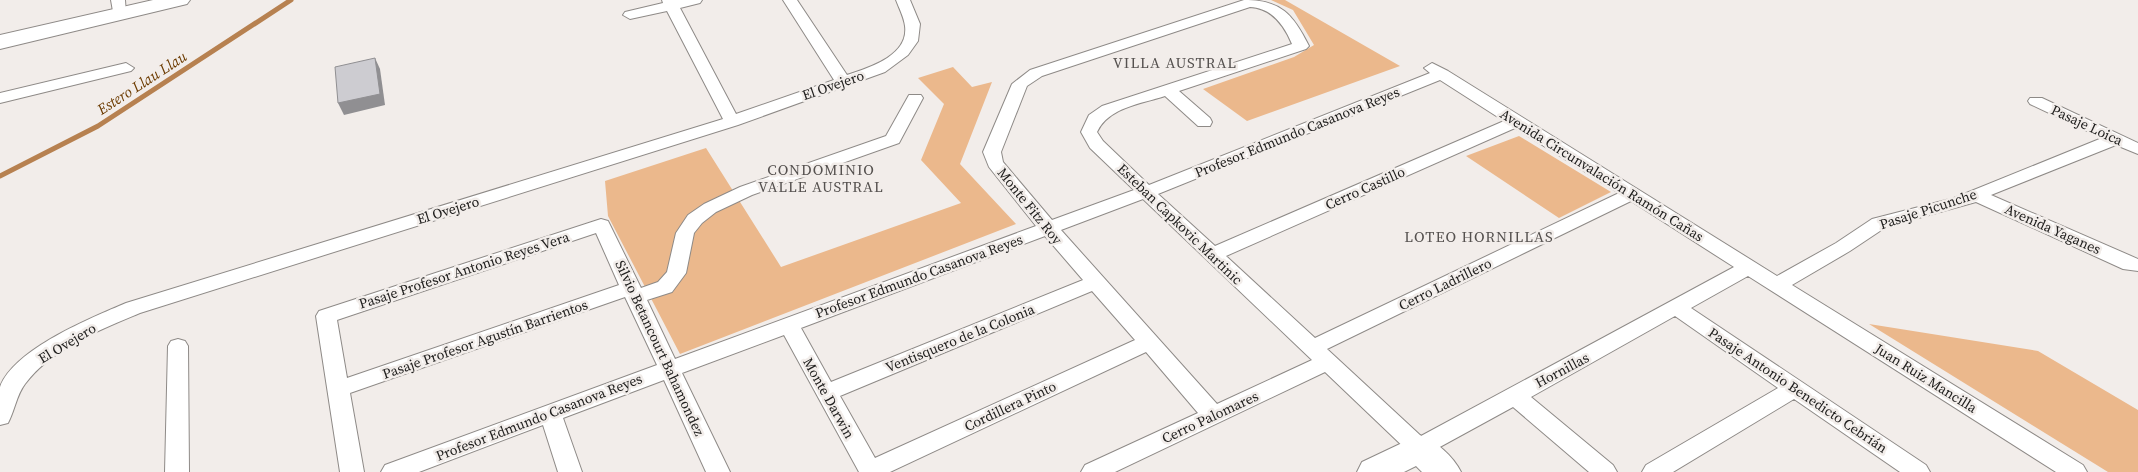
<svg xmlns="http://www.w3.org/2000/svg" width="2138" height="472" viewBox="0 0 2138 472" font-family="'Source Serif 4',serif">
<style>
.green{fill:#ebb88c}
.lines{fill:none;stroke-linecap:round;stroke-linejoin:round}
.stream{stroke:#b78150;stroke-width:5}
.street-casing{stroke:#8e8a87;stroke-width:2}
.secondary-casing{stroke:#8e8a87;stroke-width:2}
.street{fill:#fff;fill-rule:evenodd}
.secondary{fill:#fff;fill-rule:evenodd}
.shaded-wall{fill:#908f92}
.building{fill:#cdccd1;stroke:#908f92}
.labels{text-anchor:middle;stroke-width:5;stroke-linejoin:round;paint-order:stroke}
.street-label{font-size:14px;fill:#21201f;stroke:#f2edea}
.neighbourhood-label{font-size:15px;letter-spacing:1px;fill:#55514f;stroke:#f2edea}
.water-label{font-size:15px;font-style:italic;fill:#6c3b01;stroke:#f2edea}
</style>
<rect width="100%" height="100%" fill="#f2edea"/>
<path class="green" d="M1271,0h14l115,66 -153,55 -44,-32 91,-32 20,-12 -21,-35z
M953,67l19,20 20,-5 -32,82 56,60 -336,130 -72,-138 -3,-35 101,-33 75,119 180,-64 -40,-43 23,-56 -26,-26z
M1519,136l92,56 -52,26 -93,-62z
M1869,324l169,27 100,59v62h-30z"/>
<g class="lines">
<path class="stream" d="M0,176l98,-50 193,-126"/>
<defs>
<path id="street" d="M111,0h14l1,14 -2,3h-10z
M662,0h40l-2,3 -20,5 56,106 98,-34 -51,-80h14l50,75c21,-7 62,-19 58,-49 -1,-9 -6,-18 -9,-26h14l10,24 -2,17 -10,14 -23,17 -147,53 -598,188c-40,17 -88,35 -115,71 -9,12 -10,26 -17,39l-8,2c0,-11 0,-28 0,-38 14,-38 91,-69 126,-84l597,-184 -56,-108 -37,8 -7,-4 2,-3 38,-9z
M1244,0c37,0 49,14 65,46l-3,3 -127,42 31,27 2,4 -2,4h-12l-33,-30c-24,8 -56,11 -68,36l6,9 46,44 281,-112 -6,-5 8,-5 16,8 329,205 59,-33 36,-24 82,-21 148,-60 -72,-34 -2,-3 2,-3h12l96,45v11l-22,-9 -125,50 147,64v12l-15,-2 -147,-67 -90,25 -36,24 -58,34 291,180 4,7h-31l-308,-196 -57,32 235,157 4,7h-30l-106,-73 -121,73h-31l4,-7 132,-77 -103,-72 -144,81 82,68 4,7h-28l-76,-65 -86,47 -8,3 -8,-3 -86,-82 -210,100h-34l4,-7 113,-52 -52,-61 -256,120h-31l-75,-137 -102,38 48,99h-24l-42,-92 -101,38 19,54h-24l-15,-47 -124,47h-38l4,-7 272,-100 -32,-68 -275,96 14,79h-24l-24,-156 3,-5 282,-92 7,2 2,4 31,63 17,-6 9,-10 9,-39 12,-18 16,-11 36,-17 146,-51 23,-41h12l2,3 -24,45 -147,52 -36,17 -14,11 -8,10 -8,40 -14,19 -25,8 28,59 361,-133 -47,-59 -6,-15 29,-68 18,-14zM1250,7c22,1 34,18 42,37l-190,62 -13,9 -8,17 9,16 44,42 -82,30 -49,-58 -2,-10 26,-66 15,-10zM1440,80l64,41 -289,125 -57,-52zM1515,128l104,65 -304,145 -89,-82zM1143,199l169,161 -95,44 -156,-174zM1631,201l103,66 -313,169 -94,-87zM596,233l23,52 -272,93 -10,-58zM1045,236l38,44 -252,102 -30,-54zM1092,291l43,49 -260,118 -35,-62z
M126,63l8,5 -3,3 -131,32v-10z
M178,339l7,2 3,5 1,126h-24l3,-126 3,-5z"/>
<path id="secondary" d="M153,0h37l-3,4 -187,45v-14z
M1419,435c17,6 34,21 42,37h-39l-6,-6 -12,6h-47l5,-10z"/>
</defs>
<use href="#street" class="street-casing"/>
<use href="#secondary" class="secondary-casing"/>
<use href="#street" class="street"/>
<use href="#secondary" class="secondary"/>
</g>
<path class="shaded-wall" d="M375,58l5,11 5,36 -41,10 -6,-12z"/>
<path class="building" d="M375,58l5,36 -42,9 -3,-36z"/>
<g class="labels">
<g class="street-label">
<text transform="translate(833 85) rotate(-19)" y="5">El Ovejero</text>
<text transform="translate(2087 125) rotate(25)" y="5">Pasaje Loica</text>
<text transform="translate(1297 132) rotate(-22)" y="5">Profesor Edmundo Casanova Reyes</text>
<text transform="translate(1602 175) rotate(32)" y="5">Avenida Circunvalación Ramón Cañas</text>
<text transform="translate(1365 188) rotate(-24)" y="5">Cerro Castillo</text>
<text transform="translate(1030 206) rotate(51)" y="5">Monte Fitz Roy</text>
<text transform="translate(1928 209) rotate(-18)" y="5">Pasaje Picunche</text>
<text transform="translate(448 210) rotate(-17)" y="5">El Ovejero</text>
<text transform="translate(1180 224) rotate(44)" y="5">Esteban Capkovic Martinic</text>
<text transform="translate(2053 229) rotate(24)" y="5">Avenida Yaganes</text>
<text transform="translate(464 270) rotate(-18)" y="5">Pasaje Profesor Antonio Reyes Vera</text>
<text transform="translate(919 276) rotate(-20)" y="5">Profesor Edmundo Casanova Reyes</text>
<text transform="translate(1445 284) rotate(-26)" y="5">Cerro Ladrillero</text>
<text transform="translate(960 338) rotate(-22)" y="5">Ventisquero de la Colonia</text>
<text transform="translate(485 339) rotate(-19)" y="5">Pasaje Profesor Agustín Barrientos</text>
<text transform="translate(67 343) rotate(-31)" y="5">El Ovejero</text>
<text transform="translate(660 348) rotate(65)" y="5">Silvio Betancourt Bahamondez</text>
<text transform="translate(1562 370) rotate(-28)" y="5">Hornillas</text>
<text transform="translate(1926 378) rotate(32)" y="5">Juan Ruiz Mancilla</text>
<text transform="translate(1798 390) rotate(34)" y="5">Pasaje Antonio Benedicto Cebrián</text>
<text transform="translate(829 398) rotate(61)" y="5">Monte Darwin</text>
<text transform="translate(1010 406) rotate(-25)" y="5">Cordillera Pinto</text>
<text transform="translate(539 417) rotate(-21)" y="5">Profesor Edmundo Casanova Reyes</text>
<text transform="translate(1210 417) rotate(-25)" y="5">Cerro Palomares</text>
</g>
<g class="neighbourhood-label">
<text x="1175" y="68">VILLA AUSTRAL</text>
<text x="821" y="175">CONDOMINIO<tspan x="821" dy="17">VALLE AUSTRAL</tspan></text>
<text x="1479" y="242">LOTEO HORNILLAS</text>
</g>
<g class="water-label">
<text transform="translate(142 83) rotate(-33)" y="5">Estero Llau Llau</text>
</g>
</g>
</svg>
